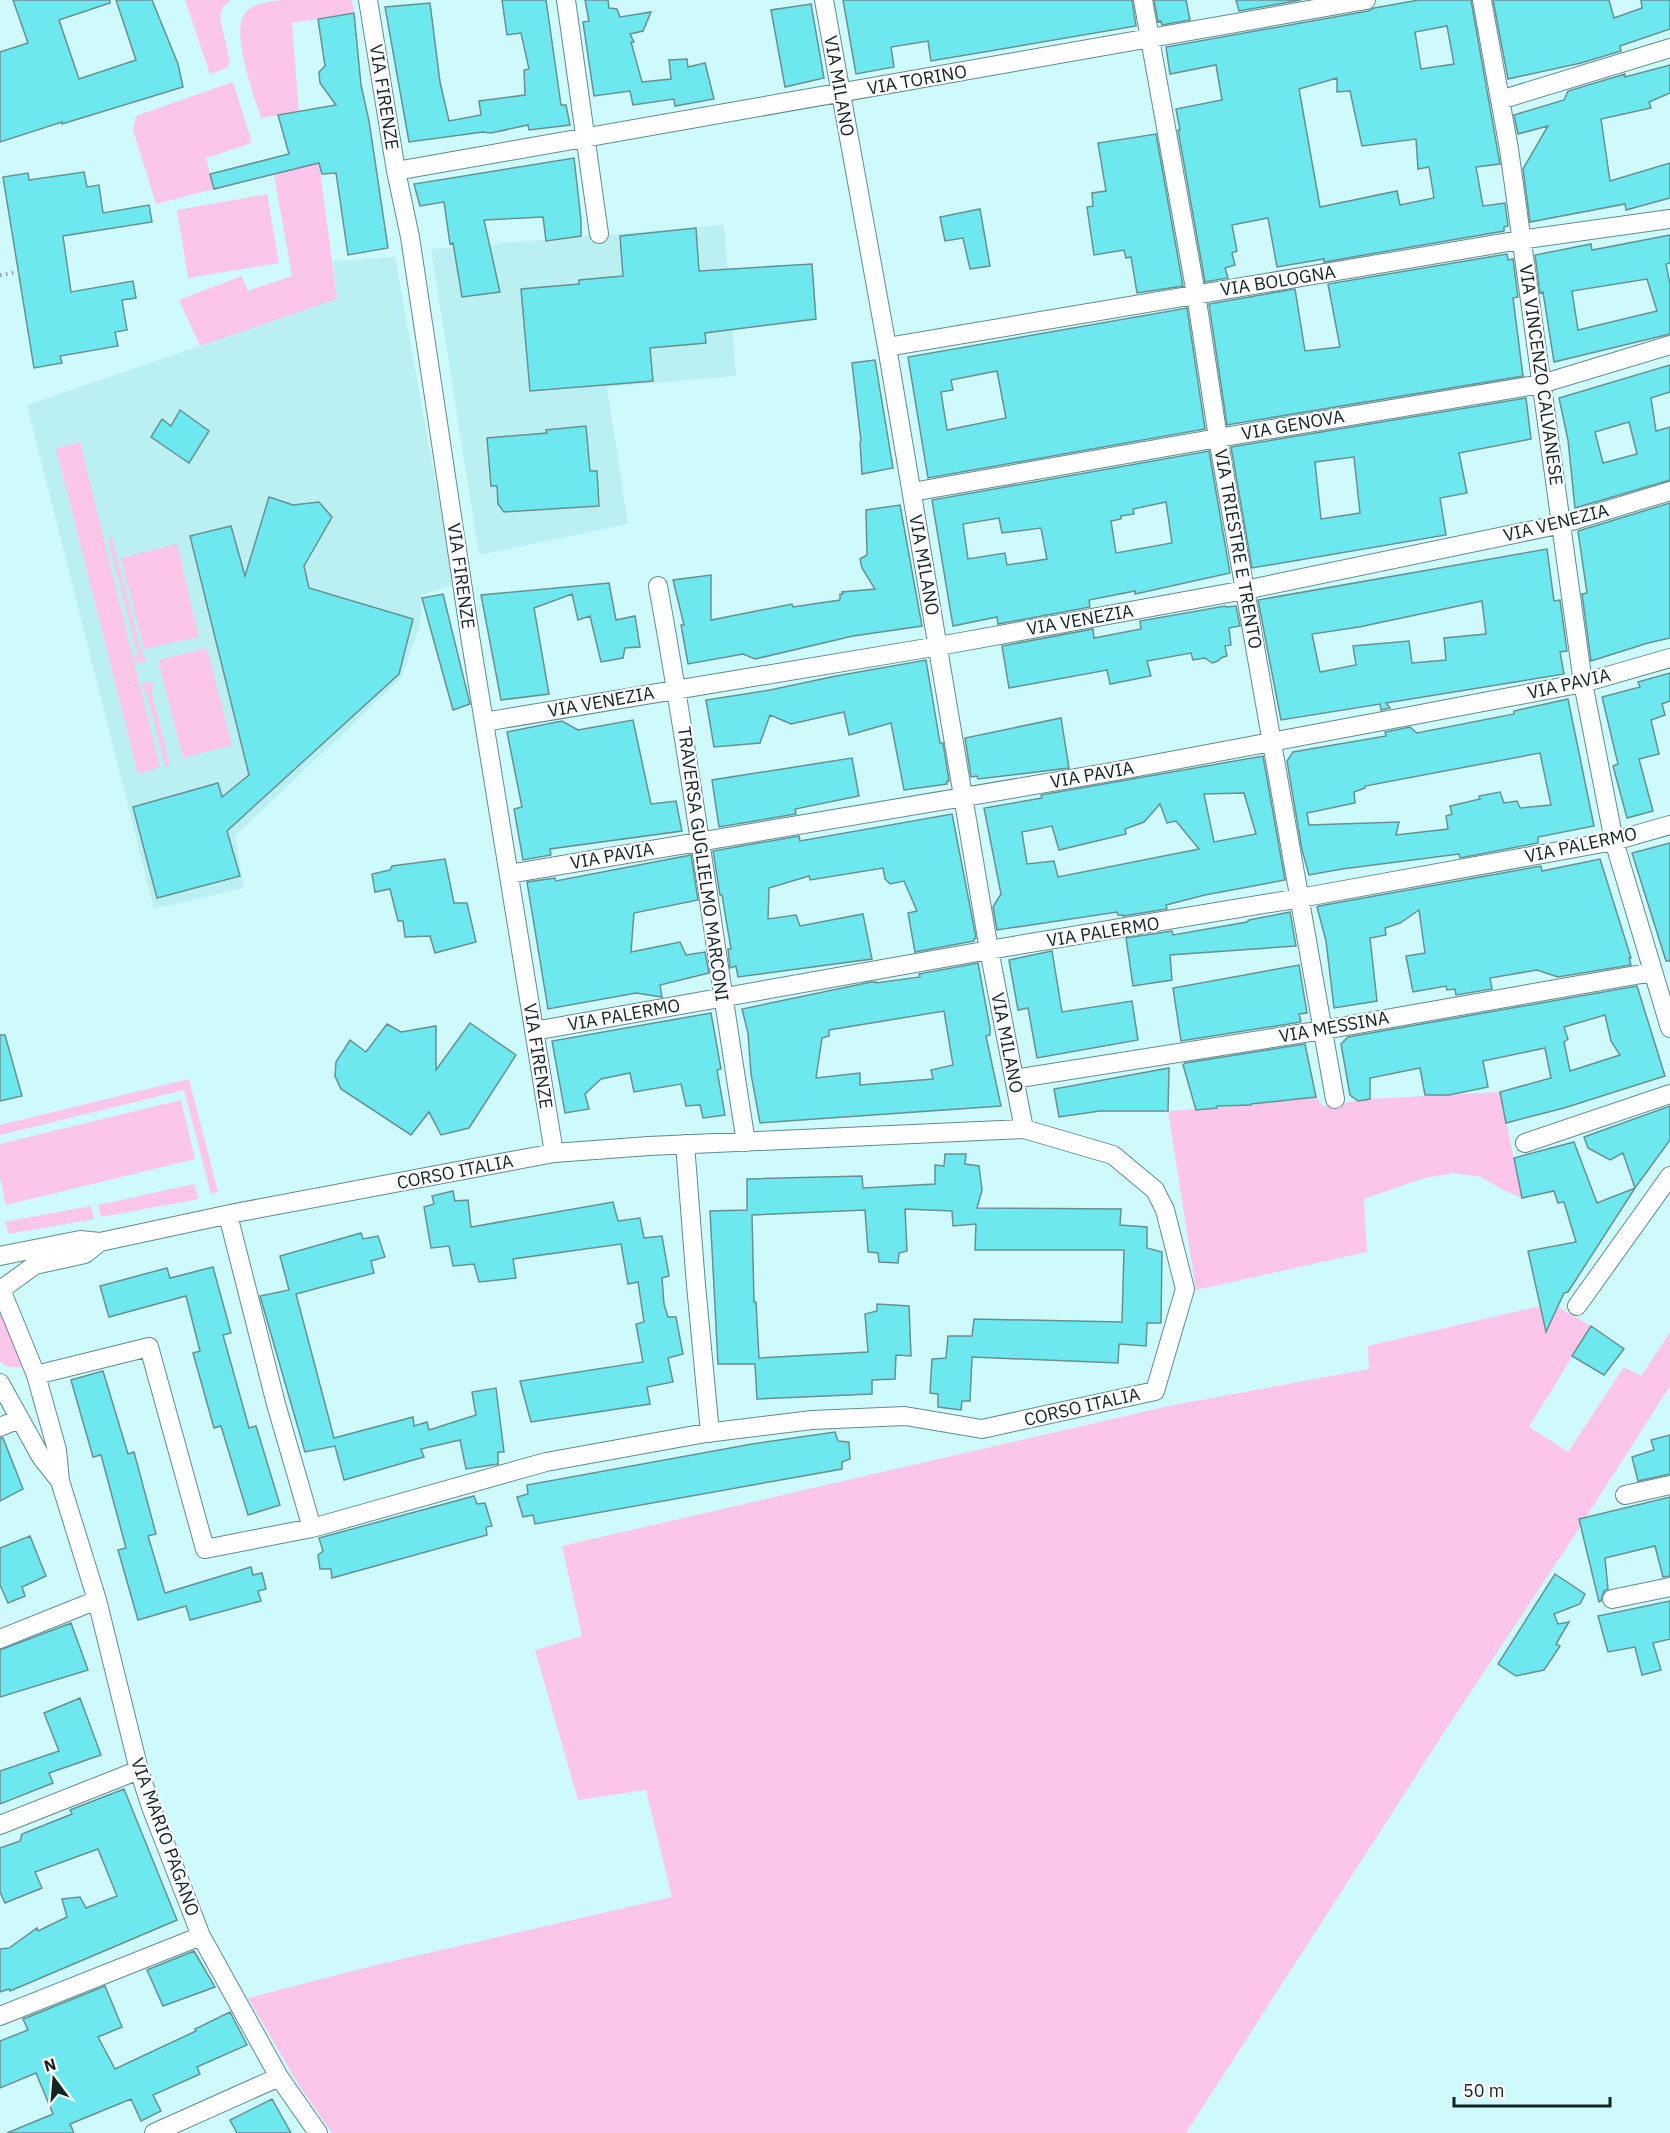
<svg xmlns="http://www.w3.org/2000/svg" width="1670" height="2133" viewBox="0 0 1670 2133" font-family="'IBM Plex Sans',sans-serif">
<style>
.built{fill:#bbf0f2}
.green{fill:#fbc6ea}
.building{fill:#6de8ee;stroke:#679092;stroke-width:1.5;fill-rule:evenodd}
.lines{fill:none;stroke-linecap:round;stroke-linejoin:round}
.street-casing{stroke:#638b8d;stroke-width:20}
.path{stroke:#86a7a8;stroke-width:4;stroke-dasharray:1.5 4.5;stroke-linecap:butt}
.street{stroke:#fff;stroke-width:18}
.labels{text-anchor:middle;stroke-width:4.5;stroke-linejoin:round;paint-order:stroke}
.street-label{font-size:18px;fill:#132425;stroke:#fdfdfd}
</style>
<rect width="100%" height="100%" fill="#cffafc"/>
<path class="built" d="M724,225l12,151 -129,11 21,137 -149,31 -48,-306z
M395,257l59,328 -32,10 -2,31 -19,52 -166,158 9,52 -90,21 -127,-504 310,-106 -4,-38z"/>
<path class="green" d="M185,0h46l-8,7 -3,10 10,45 -3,6 -17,6z
M281,0h71l2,13 -62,10 7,89 -38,6c-7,-22 -32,-88 -15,-106 8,-9 23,-10 35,-12z
M233,82l19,61 -46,15 8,31 -58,15 -23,-74 3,-14z
M319,163l18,136 -137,47 -21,-46 63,-24 6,15 44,-15 -18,-101z
M267,194l12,69 -91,15 -11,-68z
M80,442l80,325 -22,7 -82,-326z
M112,537l29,114 6,10 -12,3 2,-12 -29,-114z
M177,544l22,93 -55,12 -23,-91z
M207,648l25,97 -49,13 -25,-98z
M153,681l-1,12 18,72 -5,1 -18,-71 -6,-11z
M189,1079l29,113 -7,2 -27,-104 -184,45v-10z
M1500,1092l22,106 -21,-9 -20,-12 -27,-4 -30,5 -60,21 3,53 -171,38 -28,-179 83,-6 65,-8 7,9 47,-7z
M181,1100l14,59 -189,46 -6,-27v-34z
M194,1184l5,15 -98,18 -3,-12z
M91,1206l3,13 -85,15 -4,-12z
M1540,1306l3,11 8,5 7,-15 33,19 -62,101 39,25 56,-85 17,9 29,-44v54l-103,161 -113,170 -268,416h-854l-32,-46 -52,-89 124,-32 300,-69 -26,-107 -68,10 -43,-150 47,-14 -20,-90 607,-140 200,-37 -1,-23z
M0,1309l23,57c-10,3 -16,2 -23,-5z"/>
<path class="building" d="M13,0h97v3l-51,17 20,59 57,-19 -20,-60h36l26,64 5,23 -121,37v-2l-62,20v-90l28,-9z
M502,0h44l15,105h5l4,20 -41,5 -1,-5 -37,8 -8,-1 -74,10 -24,-135 45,-4 10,79 9,39 32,-6 -2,-14 46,-6 -1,-25 5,-1 -8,-36 -14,2z
M585,0h23l1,8 8,1 3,8 31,-5 -8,19 -13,3 4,8h-3l11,40 29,-3 -2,-19 18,-1 1,8 17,-4 9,36 -39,7 -1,-7 -41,6 -3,-14 -36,5 -11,-74 6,-1z
M843,0h289l4,26 -205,35 -3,-20 -37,6 3,20 -38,7z
M1154,0h32l4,20 -28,5 -1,-4 -3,1z
M1236,0h65l-62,11z
M1419,0h52l29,164 -24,3 7,39 22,-3 3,23 -4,1v4l-180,31v-3l-47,8 -9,-49 -36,7 5,26 -5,2 3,12 -10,3 3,10 -23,4 -27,-152h2l-4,-21 46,-9 -6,-35 -46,9 -4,-27 202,-36 6,-3zM1447,26l7,38 -33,5 -6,-37zM1337,78v14l13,-1 12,55 54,-7 2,30 11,-2 5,31 -34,7 -3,-14 -77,16 -21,-118z
M1493,0h116l5,18 28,-10 -1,-8h29v29l-50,17 1,5 -40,12 -73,16z
M811,4l13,74 -39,9 -14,-77z
M354,13l7,72 8,36 19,127 -40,7 -12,-82 -14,1 -3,-11 -105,26 -4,-15 79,-20 -11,-39 58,-10 -16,-22 -1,-11 6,-6 -7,-47z
M1670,65v28l-21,9 2,6 -50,11 9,62 60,-18v35l-44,12 -1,-6 -95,18 -7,-53 25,-43 -30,8 -4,-19 50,-15 4,-9 57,-17v3z
M1156,134l27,152 -46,7 -6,-36 -5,1 -2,-8 -30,5 -7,-48 6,-1 -1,-13 14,-2 -8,-48z
M574,158l7,62v16l-35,5 -3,-24 -59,3 16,72 -38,5 -9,-54 -3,1 -6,-42 -24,4 -6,-22z
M84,172l3,15 12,-2 4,28 46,-8 3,17 -89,14 8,56 62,-11 3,17 -14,2 5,30 -12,2 3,14 -58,10 2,7 -28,5 -31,-191 25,-4 1,7z
M980,209l10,57 -20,3 -7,-31 -18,3 -5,-24z
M696,228l3,43 113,-7 4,55 -111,14 1,10 -56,5 3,33 -123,10 -9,-102 58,-5v-4l44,-4 -3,-40z
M1670,235v28l-4,1 4,20v50l-116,28 -11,-70 -3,1 -5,-38 56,-11 1,6zM1647,279l10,32 -79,19 -6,-39z
M1507,254l1,6 5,-1 5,38 -5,1 10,78 -296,49 -18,-121 86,-15 10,62 35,-4 -12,-63z
M1187,308l18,121 -277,49 -20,-121zM997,371l9,47 -59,12 -6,-38 12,-2 -2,-10z
M875,360l18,108 -31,6 -2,-32 1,-1 -9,-78z
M1670,365v27l-19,6 5,33 14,-4v53l-95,28 -7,-68 -9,-42zM1629,422l8,32 -34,9 -8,-31z
M1526,398l5,41 -72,14 8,40 -27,5 6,37 -194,33 -21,-121zM1354,457l6,56 -39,6 -6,-57z
M180,410l29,21 -20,32 -38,-26 11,-18 9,7z
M586,426l4,45h7l2,35 -95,6 -6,-8 -1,-18h-6l-4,-48 60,-5 -1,-3z
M1209,451l21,122 -95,21v-3l-46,9 1,7 -92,17 -1,-7 -44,9 -21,-126zM1166,502l6,41 -56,10 -5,-32 10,-2v-3l13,-2 -1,-5zM999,518l3,15 39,-5 6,31 -40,6 -2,-12 -37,6 -5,-35z
M269,497l24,8 26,-3 13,15 -28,49 5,22 104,31 -14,55 -172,157 13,45 -83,22 -24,-91 85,-24 4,14 27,-22 -59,-239 41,-10 14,50z
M1670,503v135l-22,5 -57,18 -9,-67 5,-1 -9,-62z
M900,505l22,121 -69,10 -98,23 -12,-5 -55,10 -7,-39h3l-11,-45 38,-5v45l81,-16 1,3 47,-7v-6h3l-1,-2 33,-3 -13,-21 -2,-9 7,-4 -1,-45z
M1547,549l7,52 6,-1 7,51 -7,1 4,22 -178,29 4,5 -9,2 -1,-6 -99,16 -23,-120zM1482,601l4,33 -42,4 2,22 -34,3 -3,-22 -56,5 3,19 -36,7 -8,-38 47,-7z
M609,583l7,37 19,-4 5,31 -15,1 -2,10 -22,4 -11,-46 -12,4 -6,-26 -38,14 15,86 -48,6 -20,-105z
M443,594l27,110 -17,6 -31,-112z
M1225,606l1,1 10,-1 4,20 -11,2 2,17 -6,1 2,10 -6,2 -3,3 -6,2 -7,-5 -12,2 -2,-7 -44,8 4,15 -41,8 -3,-14 -98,18 -7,-42 91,-17 1,9 47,-9 -1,-8z
M926,660l14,83h3l6,38h-2v3l-43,6 -13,-67 -42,12 -5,-23 -53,12 -21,-9 -10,28 -46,4 -8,-47 64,-10 66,-14z
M1670,673v28l-8,3 3,11 -14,5 8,34 -20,5 14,52 -26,7 -14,-52 5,-2 -16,-67 38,-10 -2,-5z
M1568,699l26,127 -56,11v6l-78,15 -1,-4 -117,15 -33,6 -7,-25 -15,-89 6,-9 93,-16 -1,-4 25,-5 7,6 97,-19v-3zM1540,753l11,52 -31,3 -3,-7 -13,2 -4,-11 -21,4 1,3 -30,7 2,8 -6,2 2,13 -52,6 3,-13 -90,3 -2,-12 48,-10 -1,-11 11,-4v-2z
M1061,718l8,50 -91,11 -1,-3 -6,1 -6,-39z
M633,720l18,84 25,-3 6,30 -132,18 1,6 -28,5 -9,-51 8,-2 -15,-75 55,-11 16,9z
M1263,756l22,124 -80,15 -39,10 1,4 -44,7v-1h-5l-1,-3 -120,18 -4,-23 8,-13 -17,-86 58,-10 -1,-3zM1244,793l12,41 -42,8 -10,-48zM1160,804l7,19 9,-2 23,28 -141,28 -4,-16 -27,3 -5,-32 30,-6 7,24 67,-16 -1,-5 19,-7z
M852,758l7,38 -64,13 1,5 -77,13 -7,-47z
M952,814l16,82 8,42 -2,1v2l-59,11 -7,-39 9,-2 -13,-30 -14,3 -5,-5 -2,-11 -73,12 -1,-4 -40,12 -1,31 28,-4 4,11 63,-12 9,45 -134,18 -2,-11 -6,2 -2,-19h3l-9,-54h-2l-7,-44 86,-15 1,5z
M1670,843v118h-4l-34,-108z
M691,855l7,45 -64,13 -3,39 49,-10 6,13 19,-3 4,21 -49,12 2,12 -26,-4 -88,16 -21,-127 28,-4 1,3z
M445,859l9,44h13l9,39 -41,11 -5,-17 -25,1 -2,-16h-5l-8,-32 -15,3 -3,-18 18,-4 2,-4z
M1600,859l31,99h-2l2,7 -73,12 -21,-7 -47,8 2,11 -36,6 -1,-6 -8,1 -1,-4 -33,6 -7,-36 19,-3 -6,-43 -19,13 -15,5 1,7 -16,3 7,63 -43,7 -8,-67 -9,-34 2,-1 222,-40 1,5z
M1290,912l6,34 -126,9 2,25 -39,6 -7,-48 46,-7 1,4 74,-13 2,-2z
M1052,951l10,61 70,-11 6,39 -101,18 -9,-50 -10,2 -9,-50z
M978,963l12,65v7l-4,1 15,70 -241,17 -9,-49 -3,-41 -6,-24 129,-27h5v1l44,-6 -1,-3zM944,1011l9,54 -22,5 2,9 -73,6v-12l-44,5 6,-40 7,-2v-6z
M1299,965l8,48 -8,1 2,8 -120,19 -8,-53z
M1637,986l28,90 -101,32 -58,15 -6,-31 51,-14 -6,-30 -62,13 5,26 -39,8h-24l-5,-27 -50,10v21l-12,2 -8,-6 -9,-51 7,-7zM1605,1015l6,26 9,14 -50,16 -6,-29 4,-3 -4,-12z
M711,1013l10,56 -4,1 8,45 -22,3 -3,-13 -14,1 -5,-22 -47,8 -4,-19 -29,6 -16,15 4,15 -24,4 -13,-72z
M470,1023l46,32 -47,73 -28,7 -12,-23 -18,23 -70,-46 -6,-13 1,-14 14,-22 16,12 21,-28 14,8 35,-6v44z
M0,1035h5l17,61 -22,5z
M1305,1044l11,53 -65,7v1l-34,1v2l-21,2 -13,-45 2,-2z
M1169,1068l-1,43h-68l-41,6 -5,-28z
M1670,1106v34l-35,48 -12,-35 -13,7 -22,-12 -4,-11z
M1574,1142l23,61 38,-15 -67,104 -4,1 -18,39 -18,-81 48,-9 -12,-40 -6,1 -4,-12 -32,7 -8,-40z
M945,1154h21l-1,10 14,2 3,24 -5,18 144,1 -1,16 27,2v21l15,4 -1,71h-14l-1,23 -27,-2 -1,19 -146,-6 -2,44h-8l-1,9 -23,-3v-13l-8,-1 2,-34 14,-1 2,-22h24l2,-17 148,3 2,-72h-149l1,-26 -23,2 -1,-15 -47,-2 2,42 -8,2 -1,10 -19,-1 -1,-9 -10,-1 -3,-42 -113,5 2,87h2l3,56 109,-6 -3,-38 12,-3v-7l32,2 2,50 -15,-1 -1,24 -23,1v14l-115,5 -2,-35h-37l-8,-153 37,-1v-31l115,-3 1,12 72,-4v-19l9,1z
M453,1191l2,10 13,-1 3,27 142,-25 5,19 22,-3 4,20 18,-2 7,40 -7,2 2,26 4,13h8l7,37 -15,4 5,24 -26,5 3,17 -119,18 -11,-41 123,-19 -7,-38 8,-2 -6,-40 -10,2 -7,-40 -108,15 3,19 -37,4 -5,-18 -21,2 -4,-20 -18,2 -7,-41 10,-3 -2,-8z
M361,1233l2,6 15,-3 7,21 -14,4 3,12 -78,21 38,144 79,-21 1,9 13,-4 2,8 47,-15 -4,-23 24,-4 8,64h-6v12l-32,5 -6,-29 -39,9 3,8 -80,23 -9,-34 -30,6 -45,-156 29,-6 -9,-34z
M213,1267l18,66 -8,2 26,93 7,-2 24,79 -32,10 -27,-89 -7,2 -21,-75 7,-2 -14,-55 -77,21 -9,-31 67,-18 3,10z
M1591,1326l33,23 -20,26 -32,-19z
M103,1371l25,83 6,-2 22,82 -8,2 17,57 86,-26 2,8 9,-2 4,16 -8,2 3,10 -71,19 -4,-14 -48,14 -20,-70 8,-2 -25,-93 -8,2 -22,-77z
M835,1432l3,9 11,1 1,17 -8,3v7l-307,55 -2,-9 -10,2 -6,-20 11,-3 -1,-9 225,-41z
M1670,1435v39l-32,7 -6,-24 22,-7 -3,-10z
M0,1438h3l20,51 -23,12z
M474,1496l3,8 8,-1 7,23 -6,1 1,8 -155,43 -1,-9h-11l-2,-14 5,-4 -4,-13z
M1670,1497v79l-7,1 -8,-31 -50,12 3,31 -4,2 -3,10 -2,1 -20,-83z
M30,1536l16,40 -24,11 3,9 -17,7 -8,-18v-37z
M1555,1574l30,20 -5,10 -26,10 4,10 11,-2 -13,22 4,2 -16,24 -28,6 -18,-12z
M1670,1601v38l-17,4 8,27 -19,5 -7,-28 -27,5 -10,-36z
M71,1623l17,47 -88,27v-47z
M80,1698l21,57 -52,18 4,10 -53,21v-33l59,-20 -15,-38z
M124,1789l53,131 -167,71 -1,-2 -9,3v-43l9,-1 28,-20 1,3 29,-14 -5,-18 18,-2 6,11 31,-12 -19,-47 -63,23 7,16 -37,15 -5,-11v-44l20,-7 2,-7 50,-20 -2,-4z
M194,1951l21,36 -52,19 -16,-36z
M105,1986l17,41 -24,10 17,32 81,-38 -1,-2 35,-17 17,33 -50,22 3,7 -47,21 8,16 -20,10 -10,-22 -61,25 4,9h-67l46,-19 -17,-41 -36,15v-47l28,-11 -5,-11z
M272,2099l19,34h-54l-7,-13z"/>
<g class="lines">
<defs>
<path id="street" d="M368,0l28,171 14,66 60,399 84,517
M566,0l33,234
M824,0l63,347 102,603 35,179
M1143,0l53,294 22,144 117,661
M1482,0l27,149 74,534 31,158 56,187
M1500,100l170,-52
M396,171l970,-171
M887,347l633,-107 150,-21
M912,492l306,-54 323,-54 129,-39
M658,586c34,184 58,371 88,556
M484,722l455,-76 306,-56 317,-66 108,-33
M509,874l602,-102 304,-57 168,-32 87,-25
M534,1031l455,-81 311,-52 314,-57 56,-16
M1014,1079l309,-49 330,-58
M1525,1143l145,-49
M685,1144l11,141 14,148
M228,1215l48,189 36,124
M0,1256l80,-16 20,2 135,-29 319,-60 95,-7 375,-17 89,26 42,35 10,20 20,79 -30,102 -173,38 -77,-13 -93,4 -106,13 -160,29 -234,66 -107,21 -56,-202 -113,28
M6,1286l29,-21 50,-11 15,-12
M2,1292l34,83 21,75 3,31 37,119 42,170 12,37 50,129 78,141 39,56
M1577,1306l93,-130
M0,1383l41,74 19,24
M0,1427l19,-8
M1625,1495l45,-10
M1612,1599l58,-12
M0,1639l97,-39
M0,1825l139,-55
M0,2016l201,-80
M154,2133l125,-56"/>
</defs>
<use href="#street" class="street-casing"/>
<path class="path" d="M0,275l19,-3"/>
<use href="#street" class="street"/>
</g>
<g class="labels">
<g class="street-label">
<text transform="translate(917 80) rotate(-10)" y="6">VIA TORINO</text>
<text transform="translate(839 86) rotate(80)" y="6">VIA MILANO</text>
<text transform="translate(384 97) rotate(81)" y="6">VIA FIRENZE</text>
<text transform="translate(1278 281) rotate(-9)" y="6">VIA BOLOGNA</text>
<text transform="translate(1541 375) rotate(82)" y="6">VIA VINCENZO CALVANESE</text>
<text transform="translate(1293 425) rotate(-10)" y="6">VIA GENOVA</text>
<text transform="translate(1556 523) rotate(-14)" y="6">VIA VENEZIA</text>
<text transform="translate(1238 549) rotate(80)" y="6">VIA TRIESTRE E TRENTO</text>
<text transform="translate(924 565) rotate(80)" y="6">VIA MILANO</text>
<text transform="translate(461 576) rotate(82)" y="6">VIA FIRENZE</text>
<text transform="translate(1080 620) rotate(-10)" y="6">VIA VENEZIA</text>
<text transform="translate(1569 684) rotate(-13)" y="6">VIA PAVIA</text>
<text transform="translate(601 702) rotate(-10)" y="6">VIA VENEZIA</text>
<text transform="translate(1092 775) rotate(-10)" y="6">VIA PAVIA</text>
<text transform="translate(1581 845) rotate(-12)" y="6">VIA PALERMO</text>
<text transform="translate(612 856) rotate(-10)" y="6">VIA PAVIA</text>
<text transform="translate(703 864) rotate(82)" y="6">TRAVERSA GUGLIELMO MARCONI</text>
<text transform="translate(1103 932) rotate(-9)" y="6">VIA PALERMO</text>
<text transform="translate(624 1015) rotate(-10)" y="6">VIA PALERMO</text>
<text transform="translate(1334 1027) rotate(-10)" y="6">VIA MESSINA</text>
<text transform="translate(1007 1043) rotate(79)" y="6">VIA MILANO</text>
<text transform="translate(538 1056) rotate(81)" y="6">VIA FIRENZE</text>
<text transform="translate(455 1172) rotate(-11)" y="6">CORSO ITALIA</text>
<text transform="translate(1082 1407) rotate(-13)" y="6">CORSO ITALIA</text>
<text transform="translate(165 1837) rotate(70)" y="6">VIA MARIO PAGANO</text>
</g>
</g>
<g transform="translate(54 2079) rotate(344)" stroke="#fdfdfd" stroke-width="4.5" paint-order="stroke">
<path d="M0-4.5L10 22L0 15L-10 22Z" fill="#132425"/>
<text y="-9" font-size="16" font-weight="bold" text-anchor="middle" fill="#132425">N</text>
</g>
<path d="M1454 2097v9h156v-9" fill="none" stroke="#132425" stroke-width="3"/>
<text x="1463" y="2097" font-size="18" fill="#132425" stroke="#fdfdfd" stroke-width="4.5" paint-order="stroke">50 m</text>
</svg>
